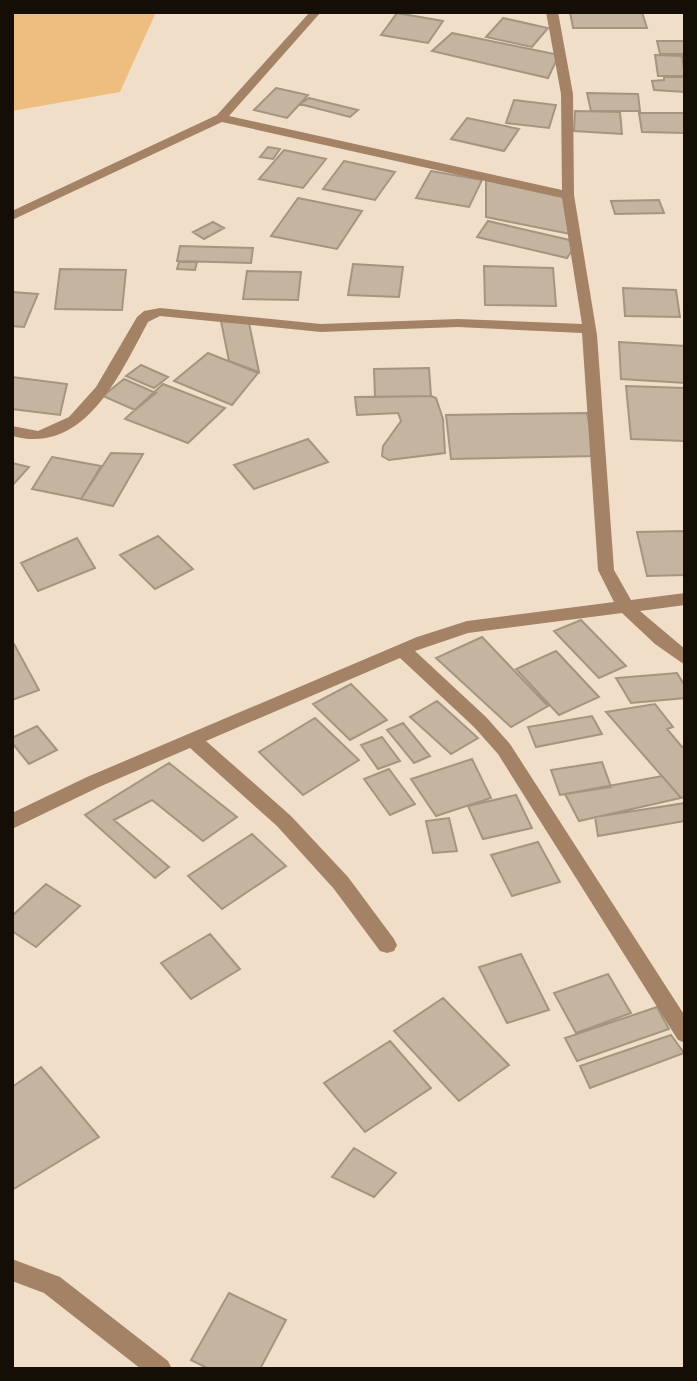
<svg xmlns="http://www.w3.org/2000/svg" width="697" height="1381" viewBox="0 0 697 1381" font-family="'Fira Sans Condensed',sans-serif">
<style>
.green{fill:#edbe80}
.building{fill:#c5b49f;stroke:#a59580;stroke-width:2}
.lines{fill:none;stroke-linecap:round;stroke-linejoin:round}
.minor{fill:#a48266;fill-rule:evenodd}
</style>
<rect width="100%" height="100%" fill="#f0dec9"/>
<path class="green" d="M12,12h144l-36,80 -108,19z"/>
<path class="building" d="M570,12h72l5,16h-74z
M397,13l46,8 -15,22 -47,-8z
M503,18l45,10 -16,19 -46,-10z
M452,33l107,22 -11,23 -116,-27z
M657,41h28v13h-25z
M655,55l27,1 3,20h-27z
M664,77h21v15l-31,-2 -2,-9 12,-1z
M276,88l32,7 -21,23 -33,-8z
M587,93l51,1 2,17h-49z
M309,98l49,12 -8,7 -50,-13z
M514,100l42,5 -7,23 -43,-5z
M575,111l45,1 2,22 -48,-3z
M639,113h46v20l-43,-1z
M467,118l52,11 -15,22 -53,-12z
M268,147l12,2 -7,10 -13,-2z
M284,150l42,9 -23,29 -44,-9z
M344,161l51,11 -20,28 -52,-11z
M431,171l51,9 -13,27 -53,-9z
M486,180l80,16 4,38 -84,-17z
M298,198l64,13 -25,38 -66,-13z
M659,200l5,13 -49,1 -4,-13z
M488,221l90,21 -11,16 -90,-21z
M213,222l11,6 -20,11 -11,-7z
M180,246l73,2 -2,15 -74,-2z
M179,262h18l-2,8 -18,-1z
M353,264l50,3 -4,30 -51,-2z
M484,266l69,2 3,38 -71,-1z
M60,269l66,1 -4,40 -67,-1z
M247,271l54,1 -3,28 -55,-1z
M623,288l53,2 4,27 -55,-1z
M12,292l26,2 -14,33 -12,-1z
M248,318l11,54 -30,-11 -8,-40z
M619,342l66,4v37l-64,-4z
M208,353l50,20 -26,32 -58,-24z
M141,365l27,12 -14,11 -28,-12z
M429,368l2,28 -56,1 -1,-28z
M12,377l55,7 -7,31 -48,-6z
M124,379l32,14 -21,17 -32,-14z
M163,384l62,24 -37,35 -63,-24z
M626,386l59,2v53l-54,-2z
M431,396l5,2 7,21 2,34 -56,7 -7,-4 1,-10 18,-25 -3,-8 -41,2 -2,-18z
M587,413l9,43 -145,3 -5,-44z
M308,439l20,23 -74,27 -20,-24z
M111,453l32,1 -30,52 -32,-7z
M52,457l49,9 -20,33 -49,-10z
M12,463l17,4 -17,19z
M685,531v44l-38,1 -10,-44z
M158,536l35,33 -38,20 -35,-34z
M77,538l18,30 -57,23 -17,-28z
M581,620l45,46 -27,12 -45,-47z
M482,637l66,69 -37,21 -75,-69z
M14,644l25,46 -27,10v-55z
M556,651l43,46 -40,18 -43,-46z
M677,673l8,13v12l-54,5 -15,-25z
M351,684l36,36 -37,20 -37,-36z
M437,701l41,37 -27,16 -41,-37z
M655,704l18,23 -6,2 15,18 3,-1v51l-4,1 -75,-86z
M592,716l10,18 -66,13 -8,-20z
M315,718l44,42 -56,35 -44,-43z
M403,723l27,33 -16,7 -27,-33z
M37,726l20,24 -28,14 -17,-21v-5z
M382,737l18,24 -22,8 -17,-24z
M472,759l19,39 -55,18 -25,-37z
M602,762l9,25 -51,8 -9,-25z
M169,763l68,54 -34,24 -51,-41 -38,20 55,47 -14,11 -70,-63z
M389,769l26,35 -25,11 -26,-36z
M662,776l19,22 -102,23 -14,-27z
M516,795l16,33 -49,11 -15,-33z
M685,803v18l-87,15 -3,-19z
M449,818l8,33 -24,2 -7,-32z
M252,834l34,32 -64,43 -34,-33z
M538,842l22,40 -48,14 -21,-41z
M46,884l34,22 -44,41 -24,-16v-15z
M210,934l30,35 -49,30 -30,-36z
M521,954l28,56 -42,13 -28,-56z
M608,974l23,39 -55,20 -22,-40z
M443,998l66,67 -50,36 -65,-70z
M657,1007l12,22 -92,32 -12,-23z
M671,1035l13,18 -94,35 -10,-22z
M390,1041l41,47 -66,44 -41,-49z
M41,1067l58,70 -87,53v-103z
M354,1148l42,25 -22,24 -42,-20z
M229,1293l57,27 -26,49h-51l-18,-9z"/>
<g class="lines">
<path class="minor" d="M310,12h11l-92,104 333,74 -1,-96 -15,-82h12l15,82 1,101 23,140 17,235 17,30 54,-7v12l-45,6 45,38v16l-30,-21 -33,-31 -154,20 -53,18 71,66 24,27 175,272v27l-7,-3 -180,-286 -24,-27 -74,-69 -194,83 85,75 57,61 46,62 3,6 -3,6 -7,2 -7,-2 -46,-62 -57,-63 -87,-78 -91,39 -87,42v-16l75,-36 330,-140 50,-16 147,-19 -16,-32 -16,-237 -124,-6 -137,5 -161,-16 -12,6c-28,52 -63,134 -136,114v-10l26,5 31,-14 27,-30 41,-70 7,-6 16,-3 161,16 137,-5 124,5 -20,-126 -340,-76 -210,98v-9l205,-96z
M12,1259l48,18 108,84 4,8h-31l-97,-76 -32,-12z"/>
</g>
<rect width="697" height="1381" fill="none" stroke="#140e07" stroke-width="28"/>
</svg>
